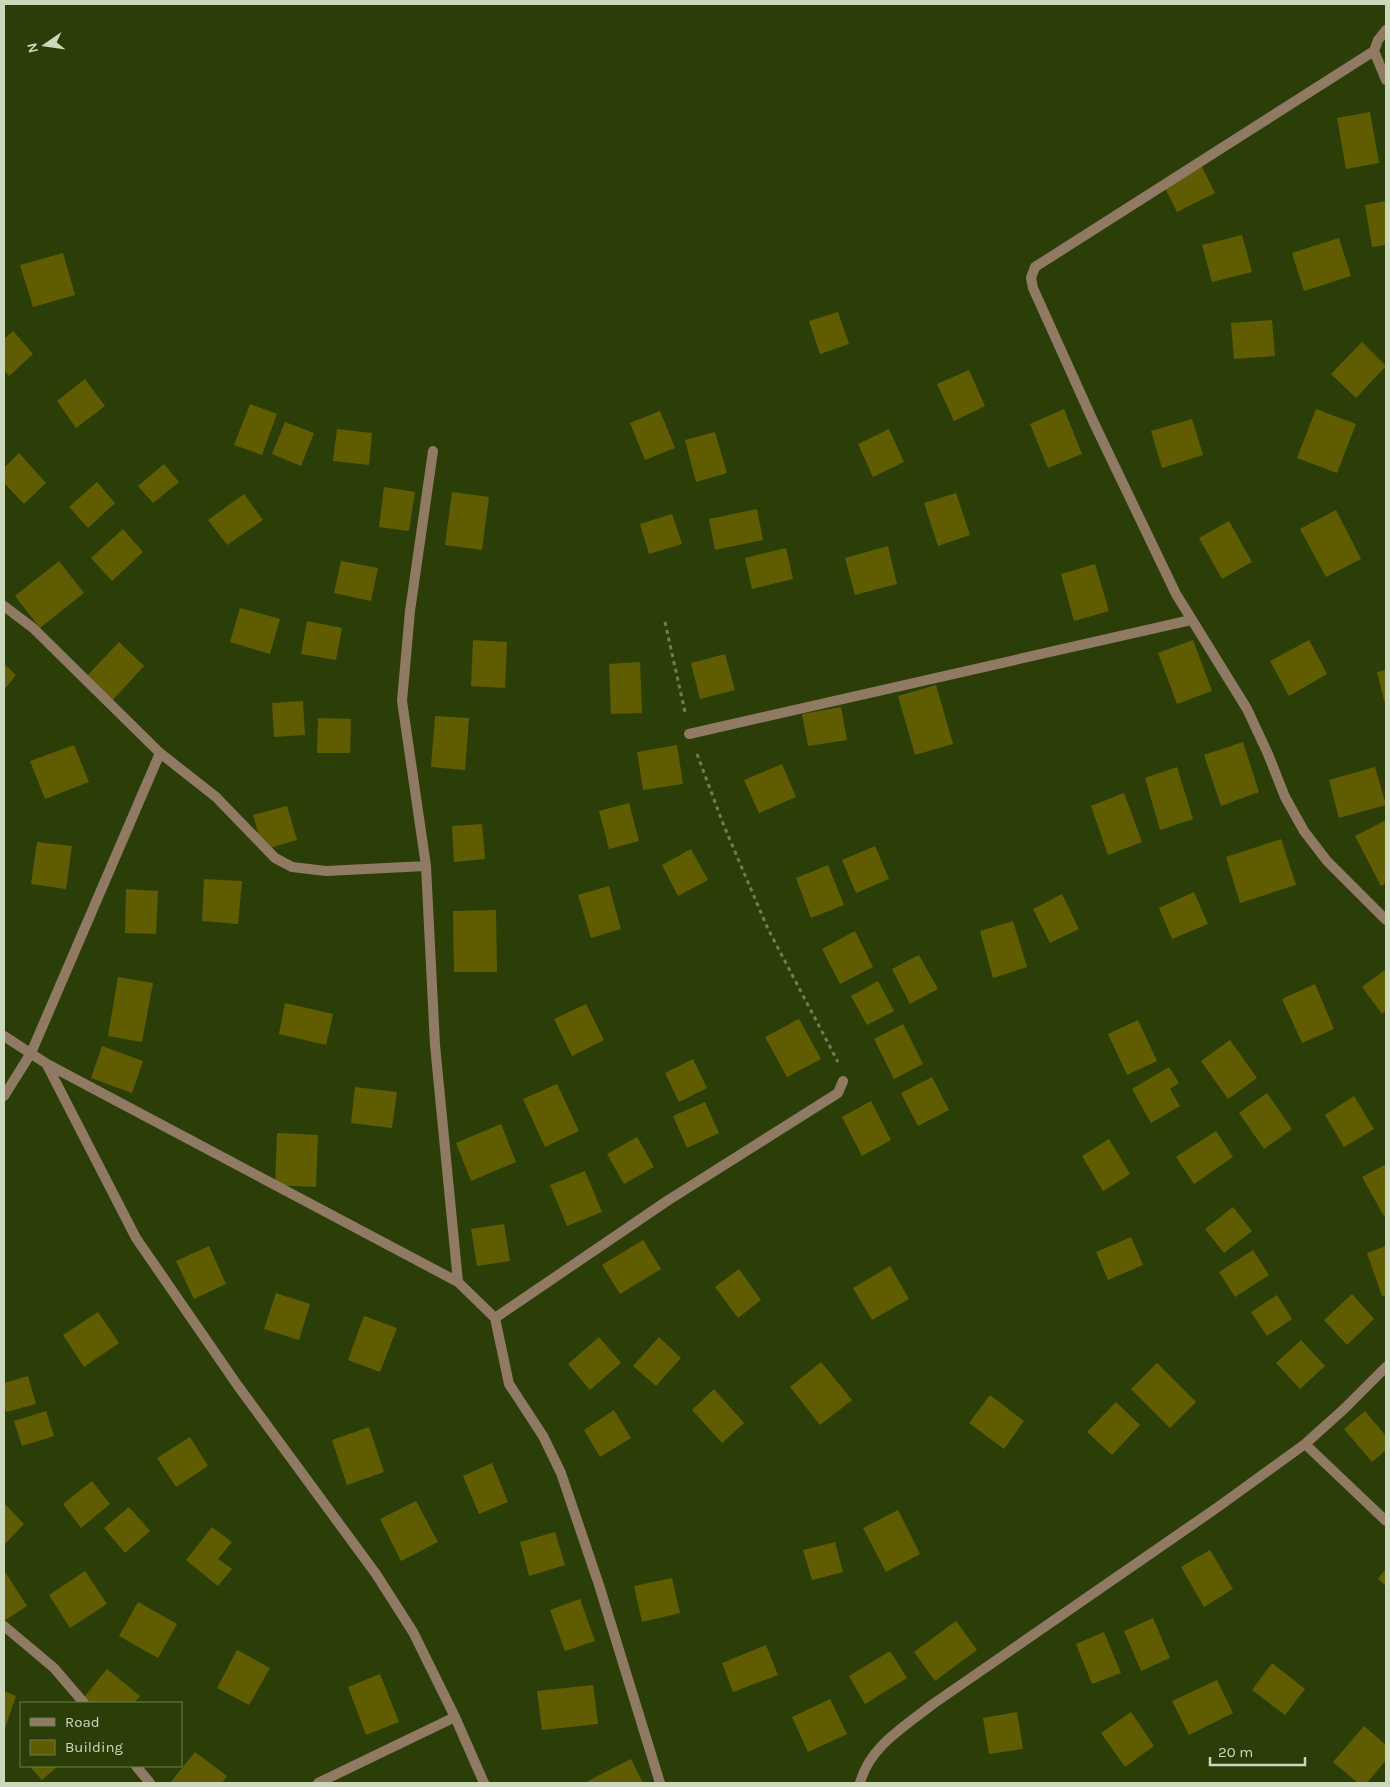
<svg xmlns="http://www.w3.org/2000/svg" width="1390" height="1787" viewBox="0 0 1390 1787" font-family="Karla,sans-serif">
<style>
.building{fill:#605c02}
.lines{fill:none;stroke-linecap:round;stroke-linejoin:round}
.path{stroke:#6e7e53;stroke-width:3;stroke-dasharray:4 4;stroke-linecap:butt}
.minor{stroke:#917a63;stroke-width:10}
</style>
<rect width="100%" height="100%" fill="#2c3e08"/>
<path class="building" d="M1370,112l9,51 -33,6 -9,-51z
M1200,163l15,30 -38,19 -15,-30z
M1386,201v44l-14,2 -7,-42z
M1242,235l10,37 -40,10 -10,-37z
M1339,238l12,38 -47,15 -12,-38z
M63,253l12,42 -42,12 -13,-42z
M838,312l11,32 -29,10 -11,-33z
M1272,320l3,36 -41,3 -3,-36z
M13,331l20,23 -24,22 -5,-6v-31z
M1362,342l24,24 -30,32 -25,-24z
M969,370l16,36 -31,15 -17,-37z
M85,379l20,27 -29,22 -19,-27z
M250,404l27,10 -15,41 -28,-10z
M1064,409l18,45 -34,14 -18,-44z
M1316,409l40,15 -19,49 -40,-15z
M660,411l15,37 -30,12 -15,-37z
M1192,419l11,36 -41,13 -11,-37z
M285,422l29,11 -13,33 -29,-12z
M337,429l35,4 -3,32 -36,-4z
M889,429l15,33 -31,15 -15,-33z
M715,432l12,41 -31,9 -11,-42z
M19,453l27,30 -22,21 -20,-21v-15z
M164,464l15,18 -26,21 -15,-17z
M97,482l18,21 -27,25 -19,-21z
M384,487l31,5 -6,39 -30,-4z
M452,492l37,5 -7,53 -37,-5z
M956,493l14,42 -32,11 -14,-43z
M244,494l19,26 -36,25 -19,-25z
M757,509l6,31 -48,10 -6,-31z
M1336,510l25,49 -35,18 -26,-48z
M672,514l10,30 -33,10 -9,-30z
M1229,521l23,41 -30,17 -23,-41z
M123,529l20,23 -31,29 -21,-23z
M888,546l9,38 -42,11 -10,-37z
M786,548l7,31 -41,10 -7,-31z
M59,561l25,32 -44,35 -25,-32z
M341,561l37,7 -7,33 -37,-8z
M1095,564l14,47 -35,10 -13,-47z
M240,608l40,11 -10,35 -40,-12z
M307,621l35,7 -6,32 -35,-6z
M473,640l34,2 -2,46 -34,-2z
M1193,640l19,51 -35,13 -19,-51z
M1309,640l18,34 -38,22 -19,-35z
M119,642l25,24 -33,36 -25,-25z
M725,654l10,36 -35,9 -9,-36z
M640,662l2,51 -31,1 -2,-50z
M4,664l12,11 -12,15z
M1386,670v38l-9,-36z
M936,685l17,59 -38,11 -17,-59z
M303,701l2,34 -31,2 -2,-34z
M841,707l6,33 -39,6 -6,-32z
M435,716l34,2 -4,52 -34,-3z
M318,718l33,1 -1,34h-33z
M1243,742l16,50 -38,14 -17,-51z
M74,745l15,37 -44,17 -15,-38z
M677,745l6,39 -40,6 -6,-38z
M782,764l14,33 -37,16 -15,-33z
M1177,767l16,52 -33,11 -15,-52z
M1375,767l11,38 -47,13 -10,-38z
M1124,793l18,49 -34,13 -17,-49z
M629,803l10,38 -30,8 -10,-38z
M287,806l10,34 -34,10 -10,-35z
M1386,820v63l-5,3 -26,-50z
M482,824l3,35 -31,3 -2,-36z
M1281,839l15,46 -56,18 -14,-46z
M37,842l35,4 -6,43 -35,-5z
M875,846l14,33 -33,14 -14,-33z
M691,849l17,31 -30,16 -16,-31z
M828,865l16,40 -33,13 -15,-40z
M204,879l38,2 -4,43 -36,-3z
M609,886l12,43 -30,9 -13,-43z
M126,889l32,2 -2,43 -31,-1z
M1194,892l14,32 -36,15 -13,-31z
M1062,894l17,35 -29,14 -17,-34z
M496,910l1,62h-43l-1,-61z
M1013,921l14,46 -34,11 -13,-47z
M855,931l18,36 -33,17 -18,-35z
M919,955l19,34 -28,15 -18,-35z
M1386,969v41l-4,4 -20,-27z
M118,977l35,6 -11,59 -34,-6z
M878,981l16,30 -27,14 -16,-29z
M1315,984l19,45 -32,14 -20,-44z
M285,1003l48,11 -7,31 -47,-11z
M586,1004l18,36 -32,16 -18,-37z
M799,1019l22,40 -34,18 -22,-40z
M1138,1020l19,41 -30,14 -19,-41z
M903,1024l20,40 -29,15 -20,-40z
M1230,1040l27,38 -29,21 -27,-38z
M102,1046l41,15 -11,32 -41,-15z
M693,1059l14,29 -28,14 -14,-29z
M1169,1067l10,16 -9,6 10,17 -29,17 -19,-34z
M932,1077l17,33 -31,16 -17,-33z
M557,1084l22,47 -34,16 -22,-48z
M355,1087l42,5 -5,36 -41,-5z
M1267,1093l25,36 -28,20 -25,-36z
M1354,1096l20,33 -30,18 -19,-32z
M871,1101l20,39 -29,16 -20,-39z
M705,1102l14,31 -32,15 -14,-32z
M501,1124l15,38 -45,19 -15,-38z
M1216,1131l17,26 -39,27 -18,-27z
M277,1133l41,2 -2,52 -41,-2z
M637,1137l17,30 -30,17 -17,-30z
M1109,1139l21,35 -27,17 -21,-35z
M1386,1164v50l-2,2 -22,-39z
M585,1171l17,41 -35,14 -17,-41z
M1233,1207l19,24 -28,22 -19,-24z
M504,1224l6,37 -33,5 -6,-37z
M1131,1237l12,28 -35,15 -12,-28z
M643,1240l18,29 -41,25 -18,-29z
M209,1246l17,38 -32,15 -18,-38z
M1386,1246v49l-4,1 -15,-43z
M1253,1250l16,25 -34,22 -16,-25z
M890,1266l19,33 -37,21 -19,-32z
M739,1269l22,31 -23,18 -23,-31z
M276,1293l34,11 -11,36 -35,-11z
M1352,1294l22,25 -27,26 -23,-25z
M1277,1295l15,24 -25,17 -16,-24z
M98,1312l21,31 -35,24 -21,-32z
M364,1316l33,12 -17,44 -32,-12z
M599,1337l22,26 -31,27 -22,-26z
M659,1337l22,21 -25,28 -23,-20z
M1301,1340l24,26 -25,23 -24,-26z
M821,1362l31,38 -32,25 -30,-38z
M1157,1363l39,39 -26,26 -39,-39z
M28,1376l8,28 -30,8 -2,-9v-20z
M714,1389l30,34 -22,20 -30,-33z
M990,1395l34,26 -20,28 -35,-26z
M1116,1402l24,23 -28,30 -25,-23z
M614,1410l17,28 -31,19 -16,-27z
M46,1411l8,25 -32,10 -8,-25z
M1365,1411l21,25v14l-14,12 -28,-33z
M369,1427l15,45 -37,13 -15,-45z
M190,1437l18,29 -32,21 -19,-29z
M492,1463l16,39 -29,12 -16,-38z
M92,1481l18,23 -29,24 -18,-24z
M416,1501l22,41 -37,19 -21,-42z
M4,1503l20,21 -20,21z
M129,1507l21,24 -25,22 -21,-25z
M898,1510l22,44 -34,18 -23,-44z
M212,1527l20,15 -14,17 14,10 -14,17 -32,-26z
M555,1532l10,33 -36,11 -9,-34z
M835,1542l8,30 -31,8 -9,-30z
M1210,1550l23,39 -29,18 -23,-40z
M1386,1568v18l-8,-7z
M85,1571l22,33 -37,24 -21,-33z
M5,1572l22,34 -23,15v-48z
M672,1578l8,35 -38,9 -8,-36z
M580,1599l15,42 -30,10 -15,-41z
M138,1602l39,22 -19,34 -39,-22z
M1153,1618l17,40 -29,13 -17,-40z
M956,1621l21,29 -42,31 -21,-29z
M1104,1632l17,41 -29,11 -16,-40z
M766,1645l12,30 -45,17 -11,-29z
M237,1650l33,18 -21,37 -32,-17z
M890,1651l17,27 -42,26 -16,-28z
M1272,1663l33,26 -20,26 -33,-25z
M107,1669l33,27 -6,7h-51l-2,-2z
M380,1674l19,48 -33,13 -18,-48z
M1217,1680l16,33 -44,22 -17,-34z
M593,1685l5,39 -56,6 -5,-39z
M4,1691l12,5 -12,35z
M830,1699l17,35 -39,18 -16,-35z
M1017,1712l6,37 -34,5 -6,-36z
M1131,1712l23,34 -29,21 -24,-34z
M1364,1726l22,19v15l-19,23h-9l-25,-21z
M195,1752l32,24 -5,7h-52z
M631,1759l12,24h-59z
M29,1766h29l-16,14z"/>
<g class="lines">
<path class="path" d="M665,622l20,90
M697,754l27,72 44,103 70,133"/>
<path class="minor" d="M1386,30l-8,10 -4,11 -339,216 -4,11 2,10 60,133 83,173 71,115 21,45 17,43 19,34 23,30 59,59
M1374,51l12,29
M433,451l-23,160 -8,90 24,165 9,179 23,237
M4,606l29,22 127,125 56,44 59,61 17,9 34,4 100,-5
M689,734l502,-114
M4,1036l43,28 411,218 37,36 14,66 34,52 18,37 38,112 61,198
M47,1065l89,173 102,148 138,188 37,58 42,85 29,66
M4,1096l27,-43 129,-300
M495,1318l172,-117 171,-108 5,-12
M1305,1444l81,77
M4,1626l50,42 30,35
M136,1766l14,17
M318,1783l137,-66
M860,1783c9,-36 45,-57 73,-79l285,-197 87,-63 39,-35 42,-42"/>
</g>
<rect width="1390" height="1787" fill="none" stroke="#cbd8bc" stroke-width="10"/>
<rect x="20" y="1702" width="162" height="65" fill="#2c3e08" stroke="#6c7c50"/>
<rect x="30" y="1718" width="25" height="8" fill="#917a63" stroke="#6c7c50"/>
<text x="65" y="1727" font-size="15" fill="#cbd8bc">Road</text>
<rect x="30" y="1740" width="25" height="15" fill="#605c02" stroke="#6c7c50"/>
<text x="65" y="1752" font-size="15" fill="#cbd8bc">Building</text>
<g transform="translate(45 45) rotate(257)" stroke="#2c3e08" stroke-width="4" paint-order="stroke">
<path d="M0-4L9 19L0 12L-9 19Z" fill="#cbd8bc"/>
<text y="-8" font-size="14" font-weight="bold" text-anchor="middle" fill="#cbd8bc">N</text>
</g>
<path d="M1210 1757v8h95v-8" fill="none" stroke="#cbd8bc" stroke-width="2.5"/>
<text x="1218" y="1757" font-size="15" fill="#cbd8bc" stroke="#2c3e08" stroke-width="4" paint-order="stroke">20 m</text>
</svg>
